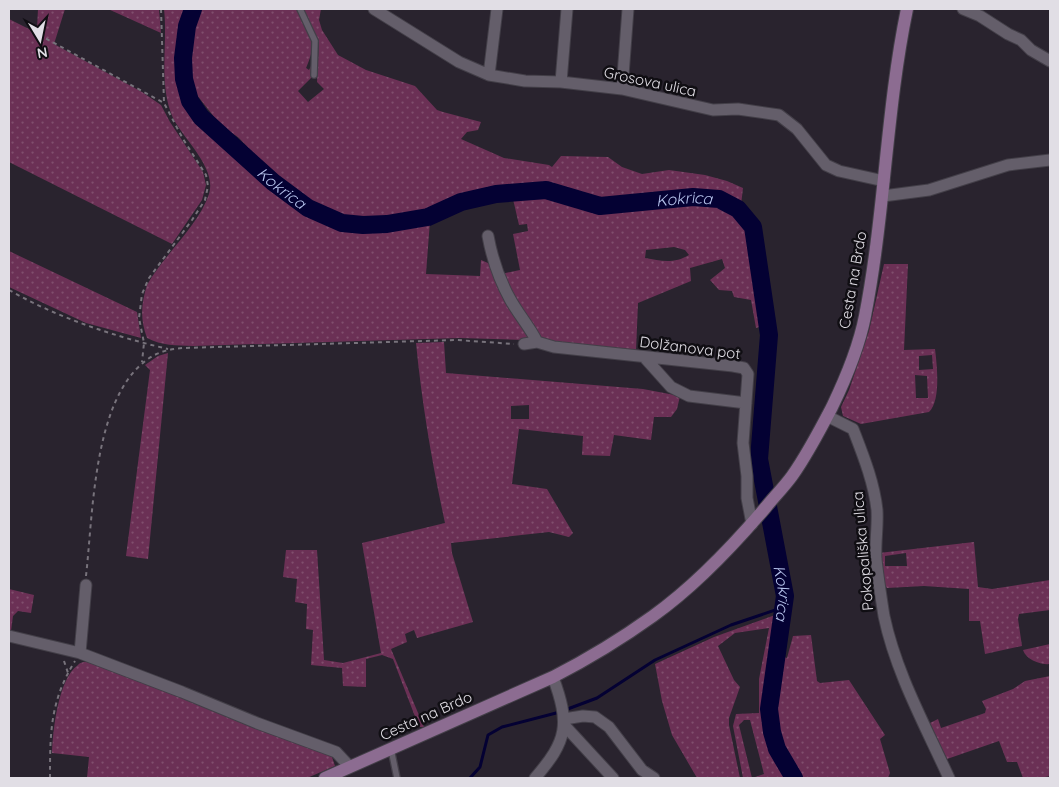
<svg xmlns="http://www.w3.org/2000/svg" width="1059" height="787" viewBox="0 0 1059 787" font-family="Quicksand,sans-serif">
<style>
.grass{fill:url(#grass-dots);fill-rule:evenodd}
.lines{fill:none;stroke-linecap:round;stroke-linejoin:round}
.stream{stroke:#040133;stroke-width:3}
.river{stroke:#040133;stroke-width:18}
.lane-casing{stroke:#433f48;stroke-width:8}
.street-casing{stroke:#433f48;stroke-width:13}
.secondary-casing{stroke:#433f48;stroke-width:14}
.path{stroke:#78737c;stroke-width:2;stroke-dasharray:4 4;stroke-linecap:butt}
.lane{stroke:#645e6a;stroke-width:5.5}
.street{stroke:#645e6a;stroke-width:11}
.secondary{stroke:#8c6c91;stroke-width:12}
.labels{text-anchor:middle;stroke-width:5;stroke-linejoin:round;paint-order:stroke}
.street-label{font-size:15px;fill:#e1dee5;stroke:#100e13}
.water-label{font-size:16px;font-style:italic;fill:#b6c3ec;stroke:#100e13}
</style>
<defs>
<pattern id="grass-dots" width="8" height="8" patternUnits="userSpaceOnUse" patternTransform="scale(1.25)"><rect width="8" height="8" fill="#6b3055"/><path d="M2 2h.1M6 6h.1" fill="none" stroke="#804e6d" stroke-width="1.8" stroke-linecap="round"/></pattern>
</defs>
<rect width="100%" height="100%" fill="#29232e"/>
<path class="grass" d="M38,9h27l-11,35 88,48 19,13 9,17 33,50 3,13 -4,15 -30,44 -163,-82v-143l24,12 4,-2z
M108,9h51l2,24z
M164,9h23l-6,21 -4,27 5,36 4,14 60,59c19,11 33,28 51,41 37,26 91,29 133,14l-4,53 54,2 1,-16 7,3 6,6 36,69 -5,2 -65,-2 -267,8c-17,-1 -31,0 -46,-8 -7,-19 -6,-34 0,-53 16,-29 52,-60 62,-91 8,-26 -25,-54 -36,-76 -15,-34 -5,-74 -9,-109z
M197,9h100c9,29 24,24 9,59l3,2 2,-4 1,2 -1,10 -13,13 10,11 16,-13 -7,-7 2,-41 -17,-32h19l-2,11 3,10 16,25 28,15 49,16 22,24 6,2 38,10 -3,8 -11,2 -6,7 43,19 45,7 3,2 9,-11 47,1 14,10 20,7 27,-4 36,5 22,6 16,7 -2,17 -10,-5 -22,-5 -18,-1 -22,4 -70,5 -12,-2 -39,-15h-24l-54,9 -50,21 -42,2 -9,3 -18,-1 -19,-5 -33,-19 -17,-13 -44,-46 -16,-10 -29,-37 -3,-11 -3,-41z
M553,197l45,11 13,1 70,-7 37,1 12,5 17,21 4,14 7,45 1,39 -3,1 -5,-28 -17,-3 -2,-6 -13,-1 -9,-10 15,-12 -3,-9 -32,9 1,13 -53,22 -2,48 -85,-10 -12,-5 -38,-62 19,-4 -7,-36 15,-3 -1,-7 -8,1 -6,-26zM674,247l11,3 4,5c-15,9 -28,6 -44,3l1,-8z
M9,251l128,61 4,26 -55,-15 -77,-36z
M884,264h24l-4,86 31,-1c2,16 6,52 -6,63l-68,12 -18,-8 -2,-9 8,-17 20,-59zM932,355l1,14 -14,1v-14zM915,375l12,1 1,22h-12z
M444,342l2,31 197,16 37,7 -3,13 -6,8h-17l-3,23 -37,-5 -4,21 -28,-1 1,-19 -64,-7 -7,55 35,5 26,44 -4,4 -20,-5 -98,11 1,10 21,69 -56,16 -3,-8 -9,4 2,8 -16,7 33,78h-5l-26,-68 -11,-4 -16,4v28l-23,-1 -1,-18 -31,-3 2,-35 -7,-1 1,-25 -12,-2 2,-23 -14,-2 3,-27h31l7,110 19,3 38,-10 -19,-110 83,-20c-13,-60 -23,-119 -29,-180zM529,405v14h-18v-13z
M168,353l-20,206 -22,-3 24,-186 -5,-5 13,-9z
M974,542l4,45 14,2 58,-9v30l-31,4 -1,5 4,27 -37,8 -5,-33h-11v-32l-45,-3 -37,2 -5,-6 -3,-29zM906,553l1,13h-22v-10z
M9,589l25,6 -3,18 -13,-2 -5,5 -2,15h-2z
M778,614c0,22 -6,43 -10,65 -6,35 2,69 20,99h-45l-10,-52 3,-12 23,-1v-34l10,-51 -34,5 -17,13 16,34 6,7 -11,31v7l11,53h-43l-25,-43 -10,-34 -7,-37 59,-27zM744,720h6l14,54 -12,4 -13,-53z
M811,635l6,46 3,2 29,-3 36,55 -5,4 10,34 -2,5h-91l-3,-4c-22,-48 -26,-66 -10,-117l3,1 6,-22z
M1050,644v20c-9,1 -24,-4 -27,-14z
M89,661l225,86 18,10 3,9 -28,12h-220l2,-21 -37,-4c1,-23 6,-74 26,-88 2,-3 7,-3 11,-4z
M1050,676v100l-10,2h-17l-6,-16h-10l-8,-21 -52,18 -17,-36 8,-4 3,9 44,-15 1,-4 -4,-8 31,-12 12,-8z"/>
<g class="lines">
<path class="stream" d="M565,710l32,-12 58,-38 76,-35 53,-18
M470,778l10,-11 8,-32 14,-8 58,-15"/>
<path class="river" id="s1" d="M193,9l-6,17 -4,32 1,21 6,22 11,16 72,65 35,26 34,15 21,2 24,-1 41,-7 33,-15 35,-8 50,-4 54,16 93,-9 26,2 19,10 15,18 16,108 -10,124 26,137 -16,113 3,23 5,17 17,29"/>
<defs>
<path id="lane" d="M300,9l15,32 -1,34
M391,749l6,29"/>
<path id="street" d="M374,9l85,53 30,13 36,6 36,1 61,7 91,21 25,-1 41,6 18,14 29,36 13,6 45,10
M963,9l17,7 28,18 13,6 10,10 19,11
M489,75l8,-66
M561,82l6,-73
M622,89l6,-80
M883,196l46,-6 79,-25 42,-5
M488,236c4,22 11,43 22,63 8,15 20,28 27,43
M524,344l13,-2 17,5 179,19 11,2 4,6 -5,69 4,33v22l5,26
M645,358l26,29 18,9 57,7
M827,416l26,13c10,26 21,53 24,81 1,16 -2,33 -1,49 2,19 5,38 8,57 12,57 41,109 65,162
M9,636l71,17 102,39 75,31 79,29 14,15
M80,653l6,-68
M564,719l19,-3 12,1 14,10 33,43 12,8
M565,726l48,52
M535,778c33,-38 35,-54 18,-101"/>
<path id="secondary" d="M325,778l228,-101c35,-18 68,-38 100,-61 42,-30 79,-69 113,-109 8,-10 18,-20 26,-31 15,-21 28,-46 40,-69 14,-29 27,-60 33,-91 20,-102 21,-206 42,-307"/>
</defs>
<use href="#lane" class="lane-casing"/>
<use href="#street" class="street-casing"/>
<use href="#secondary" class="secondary-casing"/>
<path class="path" d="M161,9l3,94
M32,31l132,72 19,36 23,36 2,11 -3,14 -13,20 -43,58 -7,16 -3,24 5,25 -2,19
M9,290c49,28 104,46 159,59
M86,576c7,-61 7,-173 58,-214 12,-10 25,-13 39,-14l274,-8 57,4
M64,661l4,12
M50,778c0,-45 0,-77 25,-117"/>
<use href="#lane" class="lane"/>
<use href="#street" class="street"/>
<use href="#secondary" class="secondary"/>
</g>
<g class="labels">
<g class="street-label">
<text transform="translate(650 82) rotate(12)" y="5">Grosova ulica</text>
<text transform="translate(853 280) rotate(-80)" y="5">Cesta na Brdo</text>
<text transform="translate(690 348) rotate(7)" y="5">Dolžanova pot</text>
<text transform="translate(863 551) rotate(-95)" y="5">Pokopališka ulica</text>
<text transform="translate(426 716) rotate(-24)" y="5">Cesta na Brdo</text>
</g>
<g class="water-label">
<text dy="6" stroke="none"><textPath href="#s1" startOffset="221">Kokrica</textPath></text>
<text dy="6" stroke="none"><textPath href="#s1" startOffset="641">Kokrica</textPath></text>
<text dy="6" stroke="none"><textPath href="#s1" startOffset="1091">Kokrica</textPath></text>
</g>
</g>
<rect width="1059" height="787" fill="none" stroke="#e1dee5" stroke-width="20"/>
<g transform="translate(40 40) rotate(170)" stroke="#100e13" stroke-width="4" paint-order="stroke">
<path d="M0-4L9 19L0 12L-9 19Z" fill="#e1dee5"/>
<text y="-8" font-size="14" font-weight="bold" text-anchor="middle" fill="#e1dee5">N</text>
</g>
</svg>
